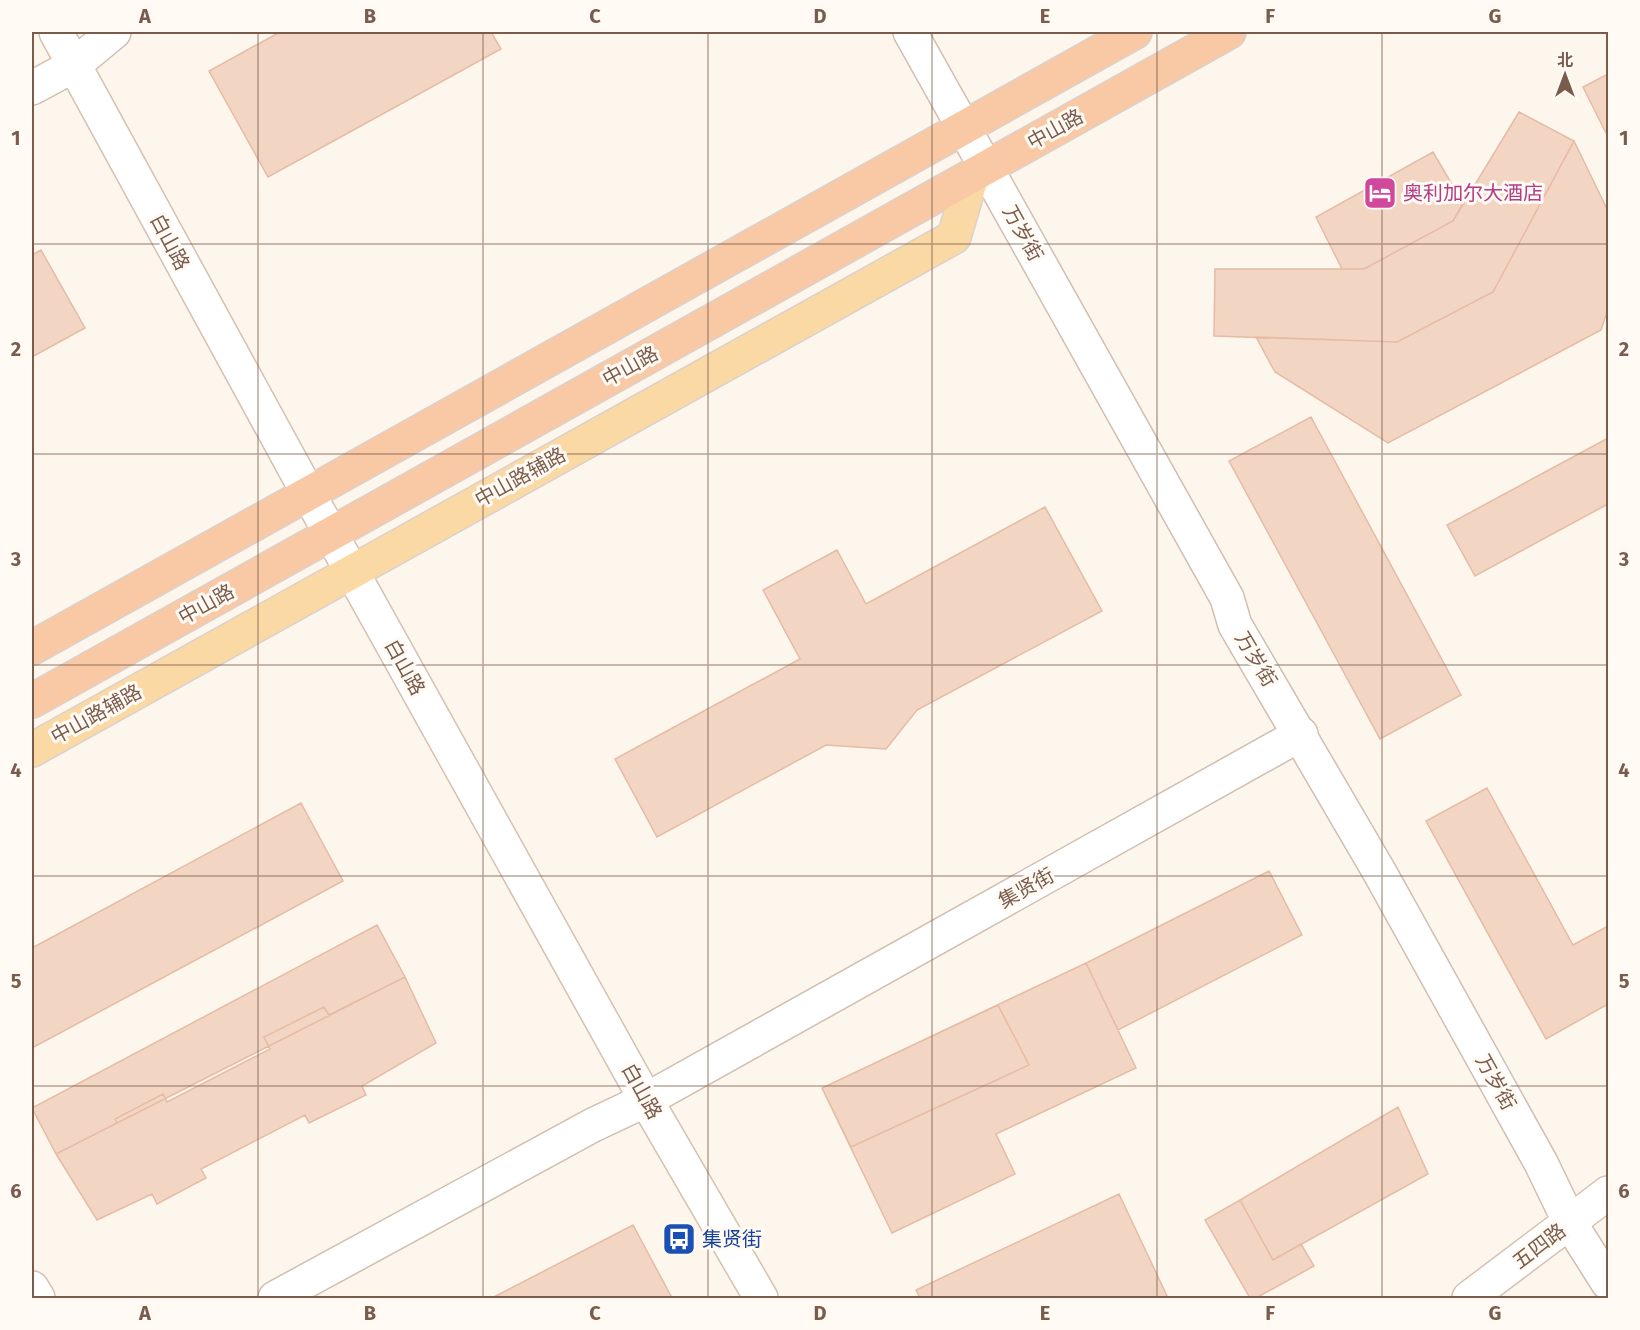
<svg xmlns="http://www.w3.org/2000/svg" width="1640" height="1330" viewBox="0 0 1640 1330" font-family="'Fira Sans','Noto Sans SC',sans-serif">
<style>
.building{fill:#f3d5c3;stroke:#e6bba3;stroke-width:1.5}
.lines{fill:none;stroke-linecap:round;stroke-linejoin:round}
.minor-casing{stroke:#d1beb0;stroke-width:36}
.tertiary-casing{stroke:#d1beb0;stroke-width:36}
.secondary-casing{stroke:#d6c0b0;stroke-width:36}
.primary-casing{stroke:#dad1cd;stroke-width:36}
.trunk-casing{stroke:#dad1cd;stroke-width:36}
.minor{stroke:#fff;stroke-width:33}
.tertiary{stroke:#fff;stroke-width:33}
.secondary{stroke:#fff;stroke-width:33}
.primary{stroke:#fbd9a5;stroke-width:33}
.trunk{stroke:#f9c8a4;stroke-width:33}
.grid{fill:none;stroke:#7a5c4d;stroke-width:1.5;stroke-opacity:0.55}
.labels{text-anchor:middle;stroke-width:6;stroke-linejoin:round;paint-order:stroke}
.street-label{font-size:20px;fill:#7a5c4d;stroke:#fffaf3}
.hotel-label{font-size:20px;fill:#b23c85;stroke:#fffaf3;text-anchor:start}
.transit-label{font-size:20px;fill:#164399;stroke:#fffaf3;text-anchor:start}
.neatline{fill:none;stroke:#7a5c4d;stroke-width:2}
.grid-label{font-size:20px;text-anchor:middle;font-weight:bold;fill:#7a5c4d}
</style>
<rect width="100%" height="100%" fill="#fdf6ec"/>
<path class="building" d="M280,32h211l10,17 -233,128 -59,-106z
M1608,74v63l-25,-50z
M1519,112l55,29 -81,151 -96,50 -183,-6 1,-67h149l89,-48z
M1574,141l34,70v98l-7,21 -213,113 -113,-71 -19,-35 141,5 96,-50z
M1433,152l30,51 -10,18 -89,48h-22l-26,-52z
M41,250l44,78 -53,29v-102z
M1311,417l150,278 -81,44 -151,-278z
M1608,438v66l-133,72 -28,-51z
M1045,507l57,104 -185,99 -31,39 -60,-4 -169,92 -42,-78 185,-100 -37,-69 74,-40 29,54z
M1487,788l86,157 35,-19v78l-62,35 -120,-218z
M301,803l42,78 -311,167v-100z
M1269,871l33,64 -184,95 -32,-67z
M377,925l28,52 -349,177 -24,-46z
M1086,963l50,105 -140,66 19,40 -123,59 -70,-145z
M405,977l31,66 -74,43 4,9 -57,28 -4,-8 -104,54 5,9 -49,26 -5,-10 -55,26 -41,-66 61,-31 -2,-4 48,-25 4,8 103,-53 -6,-12 60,-30 5,8z
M998,1005l31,60 -178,82 -29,-59z
M1398,1107l30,67 -155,86 -33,-60z
M1119,1194l49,104h-248l-4,-8z
M1240,1200l33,60 28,-16 13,22 -58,32h-6l-45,-78z
M633,1225l38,71 -6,2h-173z"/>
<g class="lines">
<defs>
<path id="minor" d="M275,1298l318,-173 53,-25 655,-366"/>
<path id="tertiary" d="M910,32l317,566 8,27 145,248 161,290 29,60 38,60
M32,88l41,-22 41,-34"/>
<path id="secondary" d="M56,32l252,461 338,607 115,198
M32,1288l6,10
M1469,1298l139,-105"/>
<path id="primary" d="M32,750l922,-513 18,-61"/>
<path id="trunk" d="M32,648l1103,-616
M32,701l1197,-669"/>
</defs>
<use href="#minor" class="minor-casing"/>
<use href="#tertiary" class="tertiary-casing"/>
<use href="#secondary" class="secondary-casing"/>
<use href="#primary" class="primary-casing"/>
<use href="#trunk" class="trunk-casing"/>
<use href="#minor" class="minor"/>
<use href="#tertiary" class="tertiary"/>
<use href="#secondary" class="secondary"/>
<use href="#primary" class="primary"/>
<use href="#trunk" class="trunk"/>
</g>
<path class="grid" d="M258,32v1266M483,32v1266M708,32v1266M932,32v1266M1157,32v1266M1382,32v1266M32,244h1576M32,454h1576M32,665h1576M32,876h1576M32,1086h1576"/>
<defs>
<symbol id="hotel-square" viewBox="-11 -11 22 22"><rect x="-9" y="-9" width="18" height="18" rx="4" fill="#d1479c" stroke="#fffaf3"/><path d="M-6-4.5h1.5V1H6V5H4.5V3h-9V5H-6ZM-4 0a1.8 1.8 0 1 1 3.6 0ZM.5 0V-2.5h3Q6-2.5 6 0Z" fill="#fff"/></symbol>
<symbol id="bus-square" viewBox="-11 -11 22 22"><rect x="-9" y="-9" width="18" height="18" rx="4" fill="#1a4fb4" stroke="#fffaf3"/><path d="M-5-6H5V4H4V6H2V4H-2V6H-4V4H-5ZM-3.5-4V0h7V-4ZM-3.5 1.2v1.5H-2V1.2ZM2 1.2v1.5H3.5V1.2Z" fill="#fff"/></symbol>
</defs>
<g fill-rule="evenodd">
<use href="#hotel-square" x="1361" y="174" width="38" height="38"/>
<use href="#bus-square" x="660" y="1220" width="38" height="38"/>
</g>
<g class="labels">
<g class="street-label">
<text transform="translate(1055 129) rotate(-29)" y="7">中山路</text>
<text transform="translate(1023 233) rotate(61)" y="7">万岁街</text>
<text transform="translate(170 242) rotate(62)" y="7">白山路</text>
<text transform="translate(630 366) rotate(-29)" y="7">中山路</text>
<text transform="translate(520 477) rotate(-29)" y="7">中山路辅路</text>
<text transform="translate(206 604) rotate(-29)" y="7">中山路</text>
<text transform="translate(1256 659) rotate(59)" y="7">万岁街</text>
<text transform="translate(405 667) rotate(61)" y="7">白山路</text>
<text transform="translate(96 714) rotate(-29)" y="7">中山路辅路</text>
<text transform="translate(1026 888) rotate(-29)" y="7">集贤街</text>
<text transform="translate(1496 1082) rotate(61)" y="7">万岁街</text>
<text transform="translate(642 1091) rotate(61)" y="7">白山路</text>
<text transform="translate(1539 1246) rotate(-37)" y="7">五四路</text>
</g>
<g class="hotel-label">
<text x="1403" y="200">奥利加尔大酒店</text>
</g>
<g class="transit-label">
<text x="702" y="1246">集贤街</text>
</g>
</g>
<rect width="1640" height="1330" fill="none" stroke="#fffaf3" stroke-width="66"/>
<g transform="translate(1565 75)" stroke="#fffaf3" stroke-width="4.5" paint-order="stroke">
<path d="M0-4.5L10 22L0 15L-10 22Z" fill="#7a5c4d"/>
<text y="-9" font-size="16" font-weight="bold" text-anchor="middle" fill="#7a5c4d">北</text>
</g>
<rect x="33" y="33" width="1574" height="1264" class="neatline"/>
<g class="grid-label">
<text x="145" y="23">A</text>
<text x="370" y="23">B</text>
<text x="595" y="23">C</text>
<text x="820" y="23">D</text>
<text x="1045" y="23">E</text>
<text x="1270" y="23">F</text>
<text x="1495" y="23">G</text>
<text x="16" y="145">1</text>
<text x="1624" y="145">1</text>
<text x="16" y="356">2</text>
<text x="1624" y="356">2</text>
<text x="16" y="566">3</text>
<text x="1624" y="566">3</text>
<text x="16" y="777">4</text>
<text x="1624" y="777">4</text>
<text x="16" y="988">5</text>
<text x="1624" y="988">5</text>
<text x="16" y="1198">6</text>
<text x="1624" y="1198">6</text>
<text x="145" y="1320">A</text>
<text x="370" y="1320">B</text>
<text x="595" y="1320">C</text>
<text x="820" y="1320">D</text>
<text x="1045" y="1320">E</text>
<text x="1270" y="1320">F</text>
<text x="1495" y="1320">G</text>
</g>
</svg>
